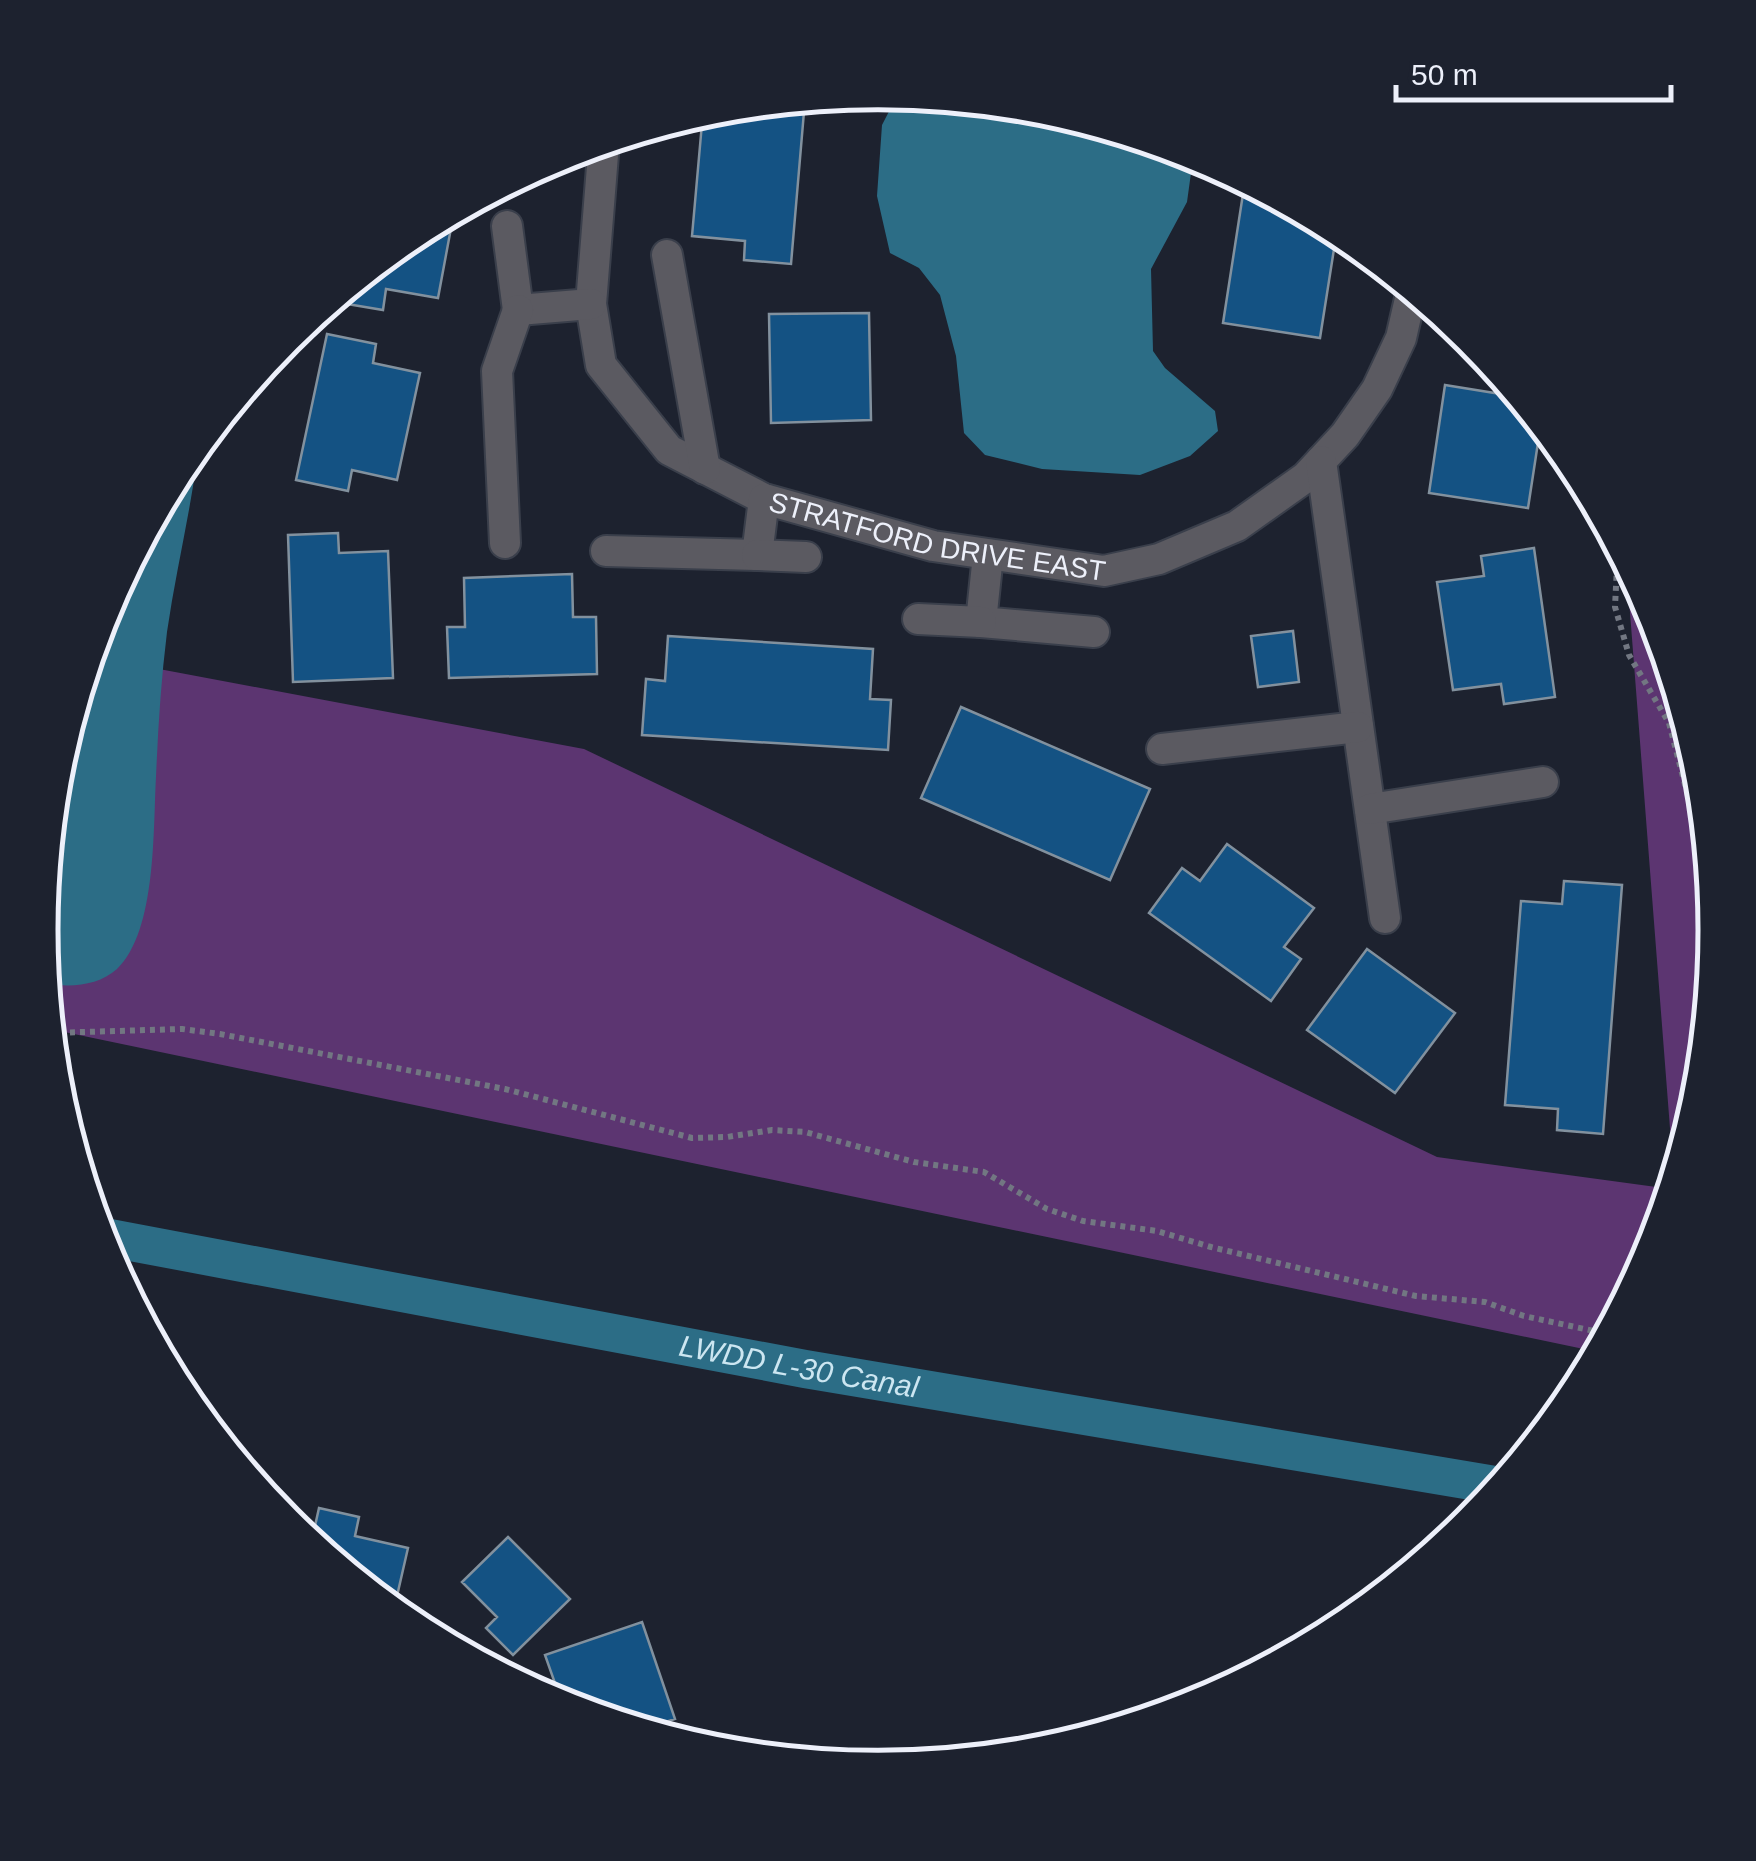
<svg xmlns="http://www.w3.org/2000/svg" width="1756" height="1861" viewBox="0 0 1756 1861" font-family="Helvetica,sans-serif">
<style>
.green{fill:#5c3571}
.water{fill:#2c6d86}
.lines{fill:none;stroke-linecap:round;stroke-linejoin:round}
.canal{stroke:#2c6d86;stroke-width:38}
.building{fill:#145283;stroke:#82919e;stroke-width:2.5}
.minor-casing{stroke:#3a3f4b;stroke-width:34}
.path{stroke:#727782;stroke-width:6;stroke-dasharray:5 5;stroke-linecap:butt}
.minor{stroke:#5b5a61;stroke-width:30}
.labels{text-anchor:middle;stroke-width:10;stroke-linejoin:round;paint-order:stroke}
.street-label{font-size:28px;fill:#edf0fa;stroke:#1d222f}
.water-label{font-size:30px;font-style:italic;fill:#cce6f1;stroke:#1d222f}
.rim{fill:none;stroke:#edf0fa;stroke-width:5}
</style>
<rect width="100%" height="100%" fill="#1d222f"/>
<path class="green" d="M1626,561c84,158 105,357 74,532 -5,29 -18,59 -26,87z
M90,656l494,93 853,408 234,32 -19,63 -54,100 -1548,-323 -10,-99 16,-164z"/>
<path class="water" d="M898,94l144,15 128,39 21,25 -4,29 -36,67 2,82 12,17 50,43 3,20 -28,25 -50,19 -98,-6 -57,-14 -21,-22 -8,-77 -16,-61 -21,-27 -29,-15 -13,-57 5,-71z
M199,443c-7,64 -23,126 -32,189 -6,48 -9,97 -11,145 -3,51 1,154 -39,192 -19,17 -48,19 -72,14l-5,-53 16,-164 48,-157 78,-145z"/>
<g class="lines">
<path class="canal" id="s1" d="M99,1236l706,133 696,117"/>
</g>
<path class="building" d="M805,100l-14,164 -47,-4 1,-19 -53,-5 11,-124z
M1245,181l92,49 -17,108 -97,-15z
M454,212l-16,86 -52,-9 -3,21 -48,-8 1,-6 77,-63z
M869,313l2,107 -100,3 -2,-109z
M327,334l49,10 -3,19 47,10 -23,107 -45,-10 -4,21 -52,-11z
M1445,385l74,12 22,26 -13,85 -99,-15z
M338,533l1,20 49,-2 5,127 -100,4 -5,-147z
M1534,548l21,149 -51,7 -3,-20 -48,6 -16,-108 47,-6 -3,-20z
M572,574l1,43h23l1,57 -148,4 -2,-51h18l-1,-49z
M1293,631l6,51 -41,5 -7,-51z
M668,636l205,13 -3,50 21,1 -3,50 -246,-15 4,-56 19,2z
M961,707l189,82 -40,91 -189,-82z
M1227,844l87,64 -30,39 17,12 -30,42 -122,-88 33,-45 18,13z
M1564,881l58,4 -19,249 -46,-4 1,-21 -53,-4 16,-204 41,3z
M1367,949l88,64 -60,80 -88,-63z
M319,1508l40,9 -4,19 53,12 -14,61 -83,-65z
M508,1537l62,62 -57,56 -27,-27 11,-11 -35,-35z
M642,1622l33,97 -34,11 -78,-24 -18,-51z"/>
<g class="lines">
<defs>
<g id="minor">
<path id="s2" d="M604,142l-13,162 10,61 68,85 95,49 169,47 171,25 55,-12 78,-33 69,-49 39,-42 32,-46 24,-51 11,-48"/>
<path d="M507,226l11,84 73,-6"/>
<path d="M667,255l38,214"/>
<path d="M1321,461l64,457"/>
<path d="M505,543l-8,-172 21,-61"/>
<path d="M606,551l151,4 7,-56"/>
<path d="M757,555l49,2"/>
<path d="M988,555l-7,67 113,10"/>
<path d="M918,619l63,3"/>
<path d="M1162,749l196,-22"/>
<path d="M1370,809l173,-27"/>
</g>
</defs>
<use href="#minor" class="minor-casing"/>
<path class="path" d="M1618,546l-3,61 14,48 40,68 21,81 16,22
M50,1033l132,-4 38,5 285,55 187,49 35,-1 45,-7 33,2 109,30 70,10 63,37 36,12 74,10 54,16 205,49 69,6 39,14 84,18"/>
<use href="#minor" class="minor"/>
</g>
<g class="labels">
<g class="street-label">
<text dy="10" stroke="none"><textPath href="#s2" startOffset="618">STRATFORD DRIVE EAST</textPath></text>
</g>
<g class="water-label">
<text dy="10" stroke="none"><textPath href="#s1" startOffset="712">LWDD L-30 Canal</textPath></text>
</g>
</g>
<path d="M0 0H1756V1861H0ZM58 930a820 820 0 1 1 1640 0a820 820 0 1 1-1640 0Z" fill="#1d222f" fill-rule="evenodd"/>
<path class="rim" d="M58 930a820 820 0 1 1 1640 0a820 820 0 1 1-1640 0Z"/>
<path d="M1396 85v15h275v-15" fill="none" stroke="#edf0fa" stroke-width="5"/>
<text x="1411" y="85" font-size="30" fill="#edf0fa" stroke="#1d222f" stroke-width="8" paint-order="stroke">50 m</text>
</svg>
